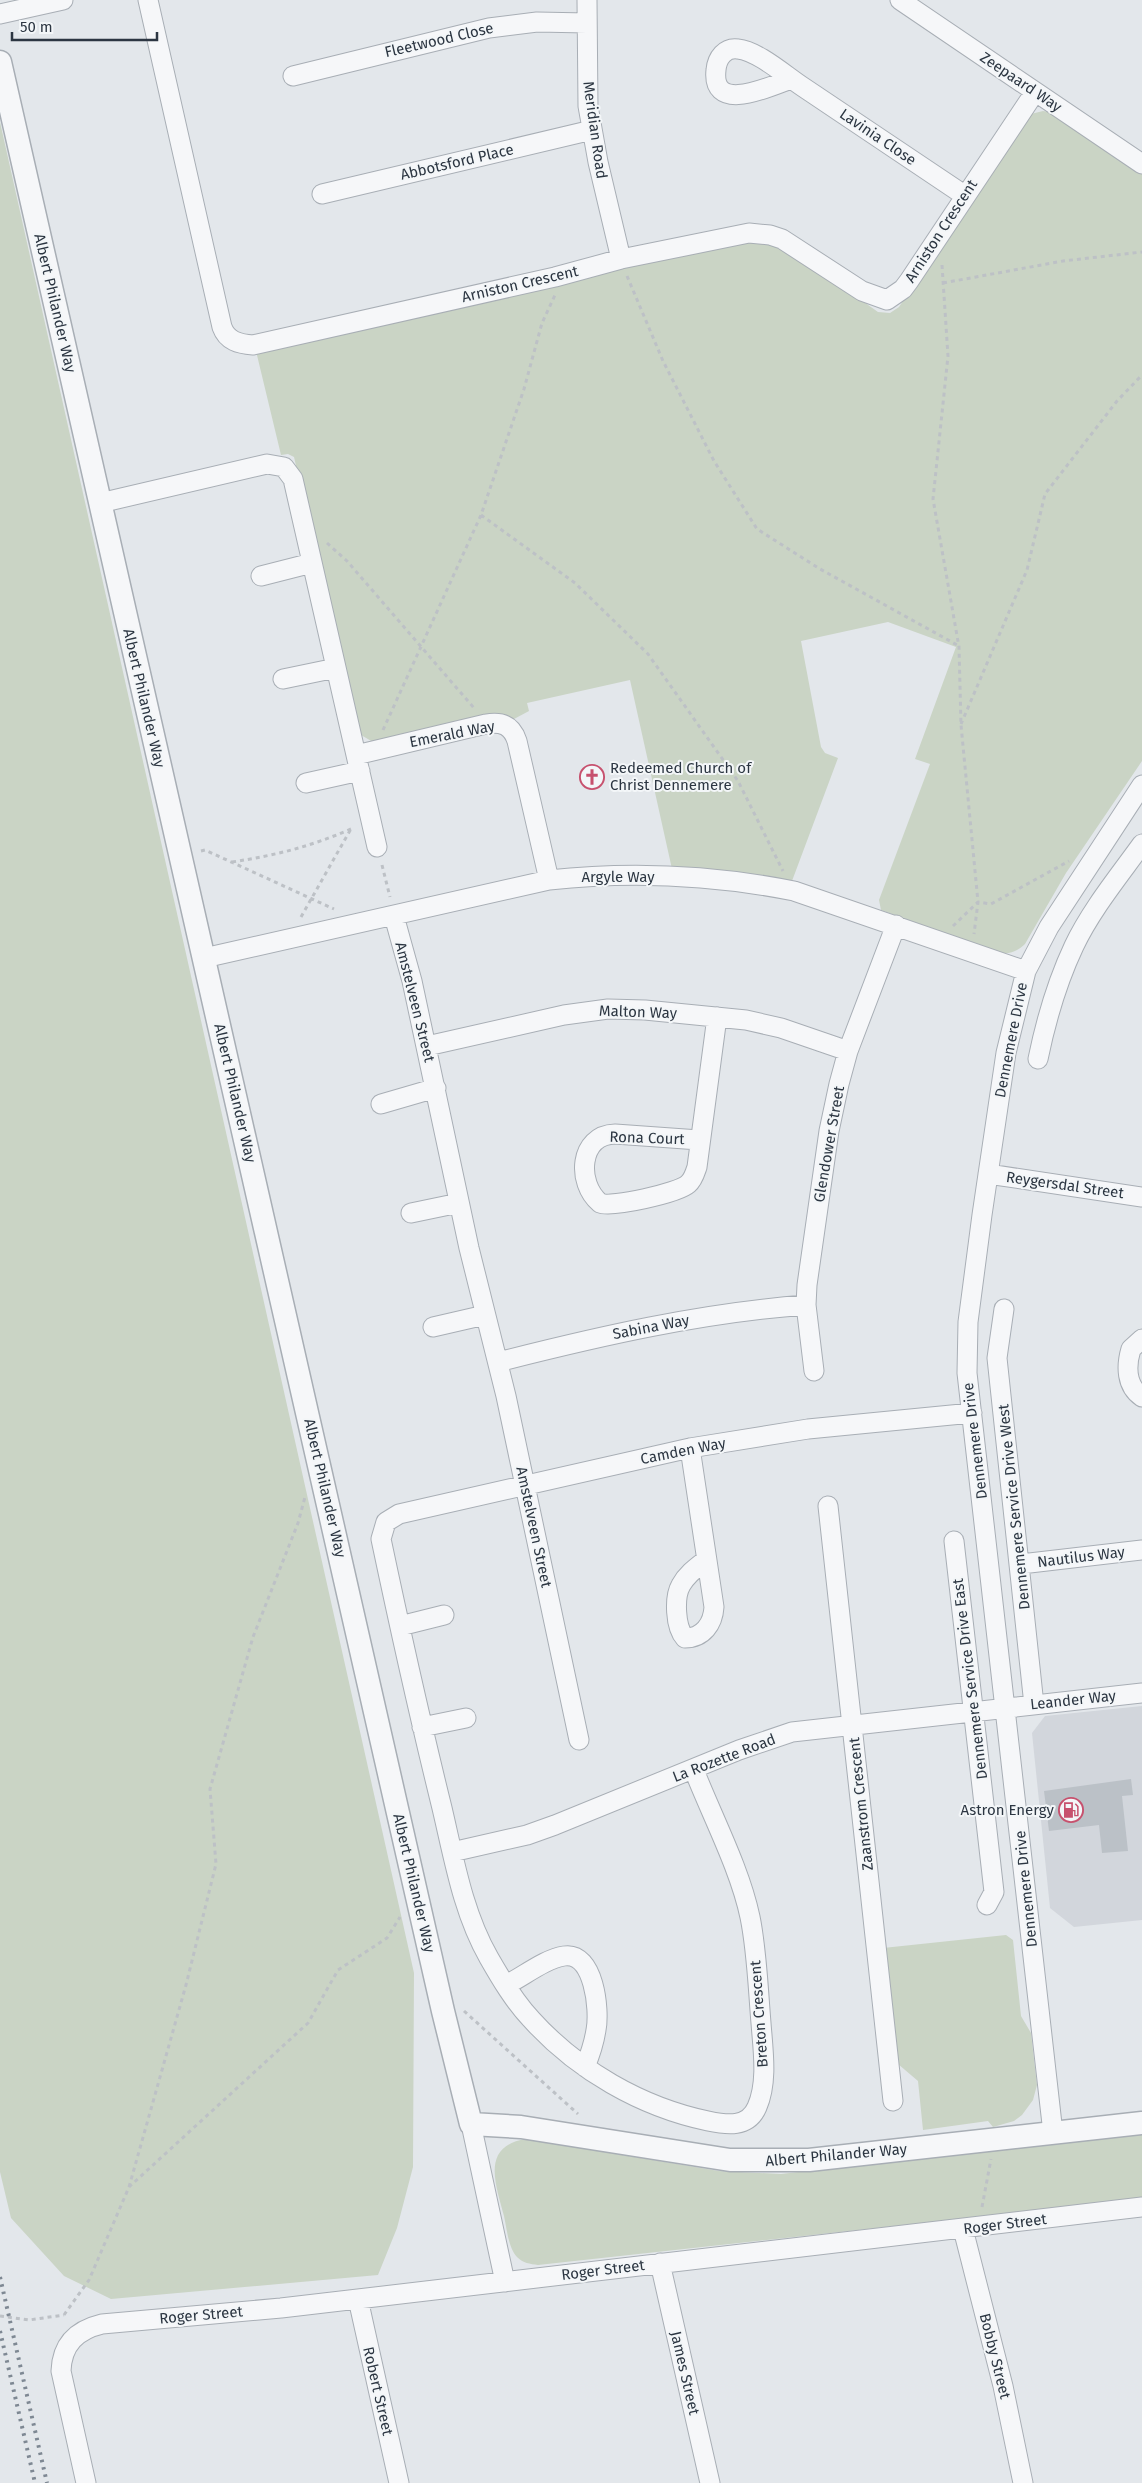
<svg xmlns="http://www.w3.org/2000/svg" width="1142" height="2483" viewBox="0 0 1142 2483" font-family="'Fira Sans',sans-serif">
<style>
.built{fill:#d2d6dc}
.green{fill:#cad4c5}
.building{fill:#bbc1c7}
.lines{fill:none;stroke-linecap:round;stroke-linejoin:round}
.minor-casing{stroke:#a8aeb5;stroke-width:21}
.tertiary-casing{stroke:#a8aeb5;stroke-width:25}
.path{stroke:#bdc1c6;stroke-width:3;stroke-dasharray:4 4;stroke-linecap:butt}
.minor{stroke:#f6f7f9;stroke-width:19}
.tertiary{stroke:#f6f7f9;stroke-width:22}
.rail{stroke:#7e8893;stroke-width:4;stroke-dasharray:2.5 5;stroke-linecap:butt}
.labels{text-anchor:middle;stroke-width:4;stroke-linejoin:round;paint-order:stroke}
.street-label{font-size:15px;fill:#2c3642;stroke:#f3f6f8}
.poi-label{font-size:15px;fill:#2c3642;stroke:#f3f6f8;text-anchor:start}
</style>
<rect width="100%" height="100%" fill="#e3e7eb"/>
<path class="built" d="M1142,1706v214l-68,7 -24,-19 -18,-175 13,-17z"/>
<path class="green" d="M1043,111l6,1 93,61v588l-76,112 -41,71c-8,8 -17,11 -28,8l-116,-42 -2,-10 51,-136 -15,-5 41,-112 -68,-25 -87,19 20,106 4,6 13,5 -46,123 -18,-4 -102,-8 -42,-189 -103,23 2,8 -15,8 -16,-4 -125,27 -12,-7 -4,-6 -63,-272 -6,-3 -7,1 -25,-104 487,-111c47,-2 98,46 135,72l12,1 9,-6 123,-184 9,-9z
M0,122l414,1851 -1,194 -16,61 -19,47 -267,24 -47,-23 -53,-58 -11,-46z
M1006,1935l7,5 8,76 10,17 6,52 -4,15 -11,15 -8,6 -21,6 -5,-6 -65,9 -5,-49 -20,-17 -15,-116z
M1142,2132v67l-604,66c-8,-1 -15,-2 -21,-8 -9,-10 -10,-28 -13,-41 -8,-31 -24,-70 22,-77l193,32 62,3z"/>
<path class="building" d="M1131,1779l2,16 -11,1 6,55 -26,2 -3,-28 -50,6 -5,-40z"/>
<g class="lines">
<defs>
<path id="minor" d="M148,0l74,327c5,14 17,17 31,18l302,-68 66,-18 128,-26 21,2 12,4 80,52 25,9 16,-11 6,-8 126,-189
M587,0l1,106 10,56 23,97
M900,0l242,164
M0,14l63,-14
M293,76l196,-48 48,-6 50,1
M791,79c-20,7 -80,36 -75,-9 1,-12 9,-23 22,-21 20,2 48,27 65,38 54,36 108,72 161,108
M322,194l270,-64
M100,503l167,-39 17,3 9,12 63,276 130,-31c16,-3 26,2 31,17l32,139
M261,576l51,-13
M283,679l53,-11
M356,755l21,92
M306,783l54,-12
M394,916l18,65 57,267 37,148 73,344
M204,958l345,-78c81,-9 165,-5 245,11l232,80
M427,1046l137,-31 44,-6 37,1 101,10 35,8 67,23
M1038,1059c8,-39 19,-77 36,-113 17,-36 45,-70 68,-102
M381,1104l55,-16
M699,1140l-84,-6c-36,1 -39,49 -15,69 11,5 78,-10 88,-19 5,-4 7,-11 9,-17l20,-150
M988,1174l154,23
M411,1213l48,-10
M1004,1309l-7,49 37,347
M433,1327l52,-12
M1142,1339l-11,10c-5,17 -5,37 11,48
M498,1362c102,-26 203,-49 308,-57
M814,1371l-8,-66 1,-20 22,-154 10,-47 9,-33 48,-126
M690,1448l24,159c-1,17 -11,31 -29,31 -10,-11 -11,-41 -4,-53 6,-11 16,-18 25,-25
M828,1506l65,595
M954,1541l40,351 -7,13
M1021,1564l121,-14
M400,1626l44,-11
M422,1727l44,-9
M694,1770c18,46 46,99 56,147 7,34 8,71 11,106 2,27 7,59 -4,84 -9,21 -30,18 -49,14 -67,-14 -131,-51 -177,-102 -17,-18 -30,-40 -42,-61 -26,-45 -35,-99 -47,-150 -22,-89 -42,-179 -61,-269l5,-17 13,-8 291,-66 118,-19 164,-16
M452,1852l75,-17 28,-10 184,-75 53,-18 350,-39
M506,1985c18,-9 39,-26 58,-29 30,-5 36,54 32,74 -2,13 -6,25 -11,37
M471,2124l34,158
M1053,2133l-86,-760 1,-51 14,-107 24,-162 20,-82 23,-44 93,-142
M963,2229l40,157 20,97
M660,2263l50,220
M358,2299l41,184
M86,2483l-25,-112c1,-27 16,-41 41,-47l179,-16 861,-101"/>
<path id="tertiary" d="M0,62l443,1949 28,113 50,3 209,33h79l333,-37"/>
</defs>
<use href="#minor" class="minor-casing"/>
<use href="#tertiary" class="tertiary-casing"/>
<path class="path" d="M942,265l6,91 -15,143 26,148 2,78 17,177 -4,32
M627,276l36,85 51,100 43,68 63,40 139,77
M943,283l120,-22 79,-9
M481,515l94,68 73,71 90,127 45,90
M327,543l20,18 127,147
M961,724l66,-154 18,-76 72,-93 25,-26
M383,730l98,-215 43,-126 18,-66 13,-28
M201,851l4,-1 129,59
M232,862c45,-7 77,-15 119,-33
M382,865l8,32
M301,917l51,-90
M953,926l25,-24 13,2 78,-43
M464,2011l114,103
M129,2187l57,-202 30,-121 -6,-75 43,-152 45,-114 7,-26
M982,2207l9,-48
M64,2315l25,-35 40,-93 179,-164 30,-53 49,-32 13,-21
M0,2316l29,4 35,-5"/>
<use href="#minor" class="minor"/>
<use href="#tertiary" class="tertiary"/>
<path class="rail" d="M0,2277l47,206
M0,2331l35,152"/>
</g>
<defs>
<symbol id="church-ring" viewBox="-11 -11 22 22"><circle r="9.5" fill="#f3f6f8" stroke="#c7516e" stroke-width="1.5"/><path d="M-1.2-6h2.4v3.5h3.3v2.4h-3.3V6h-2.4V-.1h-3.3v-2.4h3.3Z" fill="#c7516e"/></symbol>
<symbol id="fuel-ring" viewBox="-11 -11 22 22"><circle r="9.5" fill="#f3f6f8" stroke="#c7516e" stroke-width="1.5"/><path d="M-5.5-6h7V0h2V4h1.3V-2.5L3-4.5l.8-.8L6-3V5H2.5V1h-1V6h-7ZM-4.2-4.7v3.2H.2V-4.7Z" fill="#c7516e"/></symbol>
</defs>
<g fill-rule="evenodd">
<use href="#church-ring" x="578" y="763" width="28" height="28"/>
<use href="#fuel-ring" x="1057" y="1796" width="28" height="28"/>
</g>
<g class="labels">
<g class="street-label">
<text transform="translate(439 40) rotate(-13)" y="5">Fleetwood Close</text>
<text transform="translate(1021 82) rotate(34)" y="5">Zeepaard Way</text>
<text transform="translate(595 130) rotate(82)" y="5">Meridian Road</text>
<text transform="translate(878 137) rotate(34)" y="5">Lavinia Close</text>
<text transform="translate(457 162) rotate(-13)" y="5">Abbotsford Place</text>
<text transform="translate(941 231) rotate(-57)" y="5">Arniston Crescent</text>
<text transform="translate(520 284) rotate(-13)" y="5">Arniston Crescent</text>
<text transform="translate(55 303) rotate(77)" y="5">Albert Philander Way</text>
<text transform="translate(144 698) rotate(77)" y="5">Albert Philander Way</text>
<text transform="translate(452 734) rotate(-11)" y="5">Emerald Way</text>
<text x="618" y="882">Argyle Way</text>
<text transform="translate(415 1002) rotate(76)" y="5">Amstelveen Street</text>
<text transform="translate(638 1012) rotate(2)" y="5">Malton Way</text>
<text transform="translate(1011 1040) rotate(-79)" y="5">Dennemere Drive</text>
<text transform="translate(235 1093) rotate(77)" y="5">Albert Philander Way</text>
<text transform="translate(647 1138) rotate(2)" y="5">Rona Court</text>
<text transform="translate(829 1144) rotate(-80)" y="5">Glendower Street</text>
<text transform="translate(1065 1185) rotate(8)" y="5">Reygersdal Street</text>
<text transform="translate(651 1327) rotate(-11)" y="5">Sabina Way</text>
<text transform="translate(975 1441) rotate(-97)" y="5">Dennemere Drive</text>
<text transform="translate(683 1451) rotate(-11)" y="5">Camden Way</text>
<text transform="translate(325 1488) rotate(77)" y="5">Albert Philander Way</text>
<text transform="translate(1014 1507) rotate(-96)" y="5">Dennemere Service Drive West</text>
<text transform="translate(534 1527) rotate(78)" y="5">Amstelveen Street</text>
<text transform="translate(1081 1557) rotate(-7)" y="5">Nautilus Way</text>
<text transform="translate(970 1679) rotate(-97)" y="5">Dennemere Service Drive East</text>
<text transform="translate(1073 1700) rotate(-6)" y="5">Leander Way</text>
<text transform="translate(724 1758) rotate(-21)" y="5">La Rozette Road</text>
<text transform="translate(861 1804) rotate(-96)" y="5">Zaanstrom Crescent</text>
<text transform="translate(414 1883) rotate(77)" y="5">Albert Philander Way</text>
<text transform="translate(1026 1889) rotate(-96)" y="5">Dennemere Drive</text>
<text transform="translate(759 2014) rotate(-94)" y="5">Breton Crescent</text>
<text transform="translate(836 2155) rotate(-5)" y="5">Albert Philander Way</text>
<text transform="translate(1005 2224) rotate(-7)" y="5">Roger Street</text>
<text transform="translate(603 2270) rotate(-7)" y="5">Roger Street</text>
<text transform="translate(201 2315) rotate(-5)" y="5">Roger Street</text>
<text transform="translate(995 2356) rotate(76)" y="5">Bobby Street</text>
<text transform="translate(685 2373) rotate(77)" y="5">James Street</text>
<text transform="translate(378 2391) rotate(77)" y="5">Robert Street</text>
</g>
<g class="poi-label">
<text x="610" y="773">Redeemed Church of<tspan x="610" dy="17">Christ Dennemere</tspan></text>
<text x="1054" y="1815" text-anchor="end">Astron Energy</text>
</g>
</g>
<path d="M12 32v8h145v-8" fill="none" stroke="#2c3642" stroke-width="2.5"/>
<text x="20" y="32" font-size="15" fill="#2c3642" stroke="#f3f6f8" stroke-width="4" paint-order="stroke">50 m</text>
</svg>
